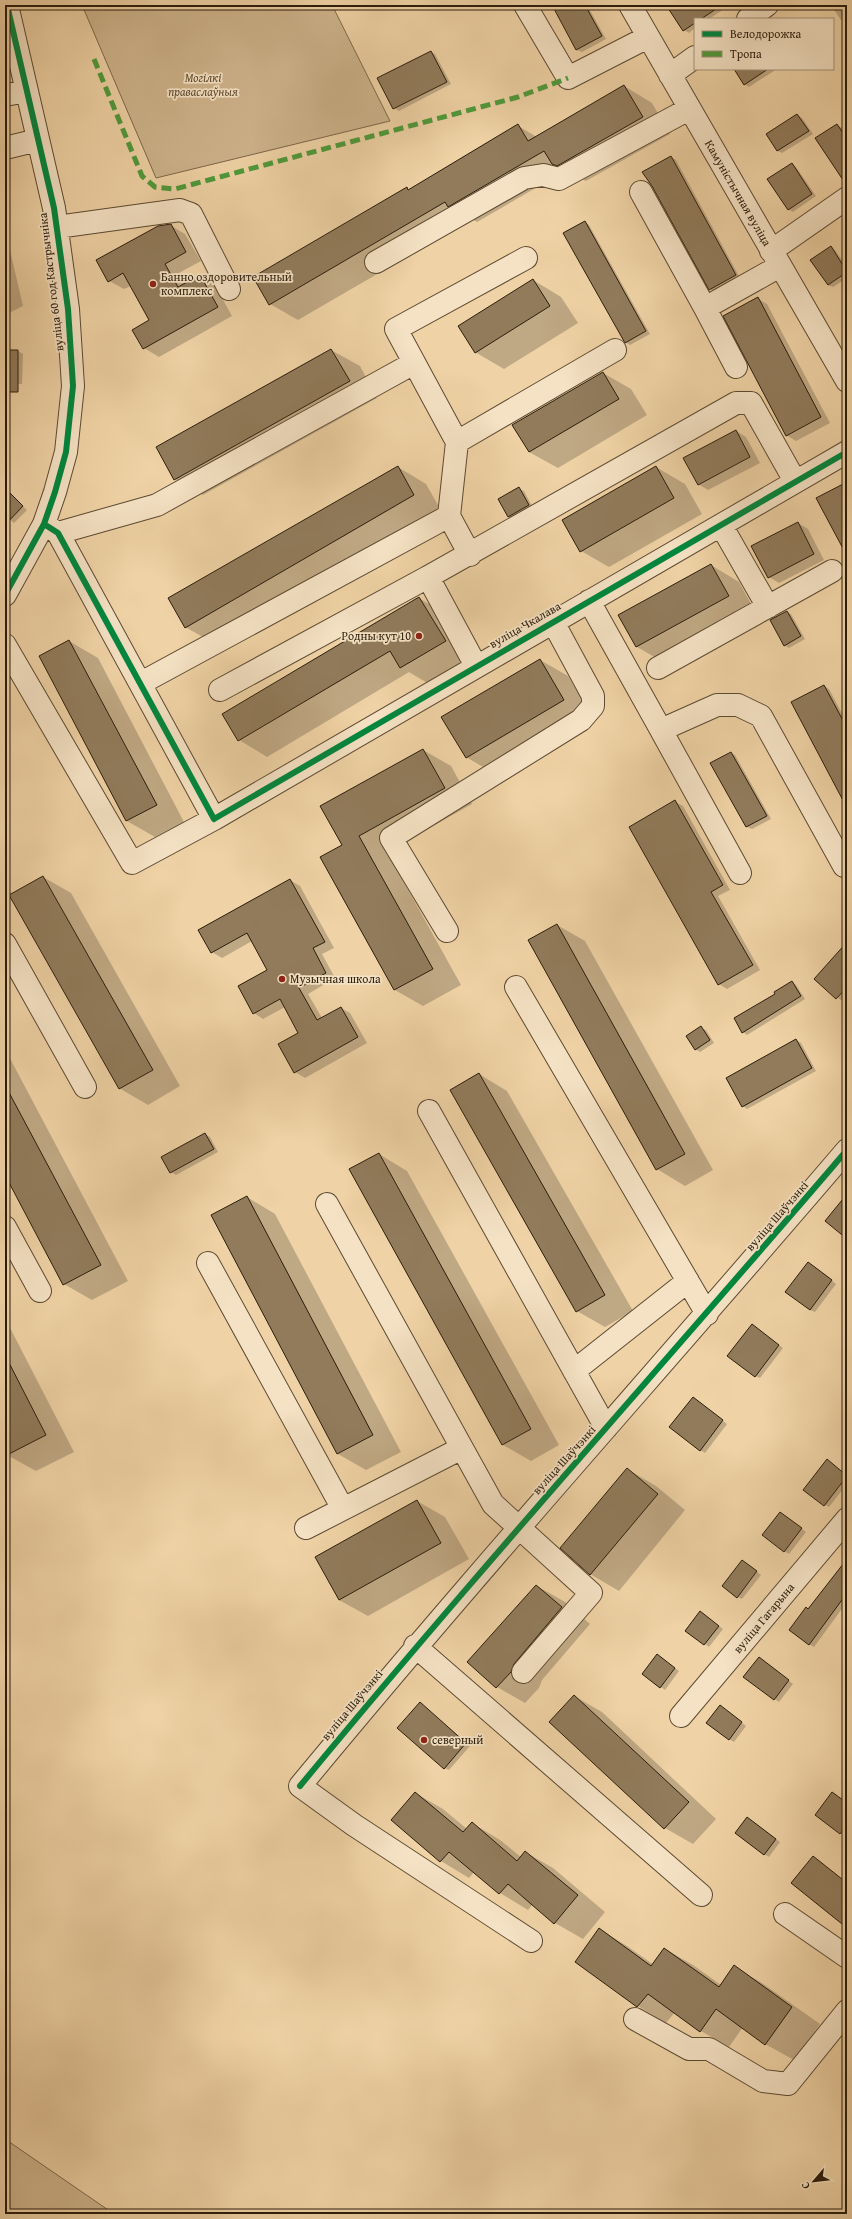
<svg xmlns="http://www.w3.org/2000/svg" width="852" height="2219" viewBox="0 0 852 2219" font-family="'Gentium Book Plus',serif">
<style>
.green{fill:#ceb38b;stroke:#7c684b}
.shadow{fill:#0003}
.building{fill:#917b5b;stroke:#2b1d0b}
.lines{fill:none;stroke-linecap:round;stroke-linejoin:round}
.minor-casing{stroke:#5c4a32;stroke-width:24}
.minor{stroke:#f5e2c4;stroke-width:22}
.quiet{stroke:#4f9a3b;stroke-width:5;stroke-dasharray:10 5;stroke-linecap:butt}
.cycleway-casing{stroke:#f5e2c4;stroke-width:8}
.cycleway{stroke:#00873e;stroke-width:6}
.poi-dot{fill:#8f2418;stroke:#f5e2c4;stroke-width:1.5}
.labels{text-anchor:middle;stroke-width:3.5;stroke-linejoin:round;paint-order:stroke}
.park-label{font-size:12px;font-style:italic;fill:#5c4a31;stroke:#f5e2c4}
.street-label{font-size:12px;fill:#2b1d0b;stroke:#f5e2c4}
.poi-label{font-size:12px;fill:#2b1d0b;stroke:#f5e2c4;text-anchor:start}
</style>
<rect width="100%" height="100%" fill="#efd2a5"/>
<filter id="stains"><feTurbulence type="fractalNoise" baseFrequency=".005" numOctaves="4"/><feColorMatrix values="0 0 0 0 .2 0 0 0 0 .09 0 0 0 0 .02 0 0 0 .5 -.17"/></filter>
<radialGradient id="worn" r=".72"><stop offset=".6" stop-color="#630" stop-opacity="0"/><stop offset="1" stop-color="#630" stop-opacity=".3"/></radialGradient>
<path class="green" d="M82,5h250l58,116 -234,57z
M5,2139l109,75h-109z"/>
<path class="shadow" d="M553,5h34l19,34 -24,13 -5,-2z
M669,5h57l1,2 -18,12h-14v9l-6,5 -5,-3z
M831,5h16v17l-6,-2z
M431,52l4,2 16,30 -52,27 -5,-3z
M735,69h42l-28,18 -5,-3z
M624,86l28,17 18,31 -84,47 -21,-10 -88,51 -5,-3 -174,101 -28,-16 137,-115 2,1 109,-64 19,11z
M798,115l4,3 11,16 -31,19 -4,-2 -11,-17z
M837,125l5,3 5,8v39z
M671,157l5,3 64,118 -25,14 -5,-3z
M792,164l4,3 20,29 -23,16 -5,-3z
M585,222l4,3 61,109 -20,11 -5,-3z
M170,225l15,9 16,27 -22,12 7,11 14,-8 15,9 17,31 -73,41 -15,-9 6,-27 -19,-35 -7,3 -15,-8z
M5,247l5,3 13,56 -18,9z
M831,247l4,3 12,17v11l-14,9 -5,-2z
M533,280l28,17 17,26 -74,46 -29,-17z
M758,299l9,5 63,119 -34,18 -10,-6z
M331,350l29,16 17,32 -174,97 -28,-16z
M5,351h13l5,3 -1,30 -17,-1z
M603,373l28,16 16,26 -89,53 -29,-16z
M736,431l10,6 14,26 -52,27 -10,-6z
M398,467l28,17 16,28 -228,131 -29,-16z
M656,467l29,17 17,30 -93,53 -28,-16z
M519,489l5,2 9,17 -20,11 -5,-3z
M12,496l15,14 -13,13 -9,-7v-13z
M798,523l10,6 16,31 -45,23 -10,-6z
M711,565l28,17 17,31 -91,50 -28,-16 -17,-31z
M419,598l28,17 26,43 -44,26 -20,-12 -142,85 -28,-17z
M787,612l4,2 14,25 -16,9 -5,-3z
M69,641l29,17 86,164 -29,15 -28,-16 -87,-164z
M540,660l28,16 24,40 -97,58 -29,-17z
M824,686l5,3 18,34v83z
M423,750l28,16 21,38 -85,48 74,133 -38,21 -28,-16 -73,-132 22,-13z
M731,753l4,2 36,64 -19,10 -5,-2 -36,-63z
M675,802l8,4 47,84 -12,6 42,74 -33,19 -8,-5z
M43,877l28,16 109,193 -32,19 -29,-17z
M290,880l10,6 34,62 -12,6 13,24 -27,16 14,24 19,-10 9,5 17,30 -62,35 -10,-6 5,-39 -15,-26 -22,12 -9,-6 14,-43 -16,-29 -30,17 -10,-6z
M557,925l28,16 128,229 -28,16 -28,-17z
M847,944v51l-5,6 -26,-22z
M792,982l4,3 9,14 -58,36 -4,-3 34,-37z
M701,1028l5,2 8,13 -14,9 -5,-3z
M796,1040l5,3 15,28 -69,38 -4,-3z
M5,1049l123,232 -36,19 -28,-16 -59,-111z
M479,1074l28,17 126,220 -28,16 -28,-16z
M205,1134l5,3 8,15 -42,23 -5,-3z
M379,1154l28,17 152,274 -28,16 -28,-16 -152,-275z
M247,1197l28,17 126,238 -35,18 -28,-16 -126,-238z
M813,1266l23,18 -21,28 -5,-2z
M5,1318l69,134 -38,19 -29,-16 -2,-5z
M756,1328l27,20 -23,30 -5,-2z
M697,1401l30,23 -22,29 -5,-3z
M832,1463l15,12v9l-18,23 -4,-2z
M627,1469l29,17 29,24 -66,81 -29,-17z
M417,1501l28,16 24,42 -101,57 -29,-16z
M781,1513l25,19 -17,22 -5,-3z
M747,1564l14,11 -19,24 -4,-2z
M847,1573v29l-33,45 -5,-3v-34z
M537,1586l28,16 25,22 -48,56 -3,8 -14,15 -28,-16z
M700,1612l23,17 -14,18 -23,-17z
M662,1658l17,13 -14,19 -22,-16z
M763,1661l30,23 -14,18 -34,-25z
M574,1696l28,16 114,107 -23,25 -28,-16z
M424,1706l46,40 -21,24 -5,-2z
M724,1709l22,17 -12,16 -5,-3z
M415,1793l28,16 24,20 5,-6 28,17 21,17 4,-5 28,16 52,44 -22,27 -28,-16 -22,-19 -5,6 -28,-17 -26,-21 -5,6 -28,-17 -49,-41z
M847,1804v30l-2,2 -29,-21z
M752,1821l28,21 -11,15 -5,-3z
M599,1929l28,17 27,19 11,-16 28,16 28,20 13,-18 28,16 58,41 -26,36 -29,-16 -22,-17 -14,20 -28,-16 -26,-19 -9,11 -28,-17 -62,-45z"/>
<path class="building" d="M552,5h33l17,31 -26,14z
M666,5h56l-21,14h-6v4l-12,8z
M431,51l16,31 -54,27 -16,-31z
M734,69h34l-24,16z
M624,85l19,32 -86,49 -5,-2 -8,-13 -96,56 -3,-5 -176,103 -16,-28 154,-90 1,3 110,-66 10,17z
M797,114l12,17 -32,20 -11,-17z
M837,124l10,15v47l-32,-48z
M671,156l65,119 -27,15 -57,-104 -10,-14z
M792,163l20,31 -24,16 -21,-31z
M585,221l61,110 -21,12 -62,-110z
M171,224l15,28 -21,12 13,23 22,-12 18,32 -75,42 -11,-19 17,-10 -26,-47 -15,9 -12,-22 62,-34z
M831,246l16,26 -19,13 -18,-25z
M533,279l17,27 -75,47 -17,-27z
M758,297l63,120 -35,19 -63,-120z
M331,349l19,32 -176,99 -18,-33z
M5,350h13v42h-13z
M603,372l16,27 -90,53 -17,-27z
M736,430l14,27 -52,28 -15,-27z
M398,466l16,29 -229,133 -17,-30z
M656,466l18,32 -94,54 -18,-32z
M847,482v74l-31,-58z
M519,487l10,18 -21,12 -10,-18z
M5,488l18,18 -18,19z
M798,522l16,32 -46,24 -17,-32z
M711,564l18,32 -93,51 -18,-32z
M419,597l27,44 -46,27 -10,-17 -152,90 -16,-27z
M787,611l14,25 -17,10 -14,-26z
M69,640l88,165 -31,16 -87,-165z
M540,659l24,41 -98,58 -25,-41z
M824,685l23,43v80l-56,-106z
M423,749l22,39 -86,48 74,133 -39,21 -74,-133 22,-12 -22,-39z
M731,752l36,64 -21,11 -36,-64z
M675,800l48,85 -12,7 42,73 -35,20 -89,-158z
M43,876l110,194 -34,19 -110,-194z
M290,879l35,63 -12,6 13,25 -27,15 18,32 24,-13 17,30 -64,36 -16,-29 20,-11 -18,-34 -27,15 -15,-28 29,-16 -20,-37 -36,20 -13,-23z
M557,924l128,230 -29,16 -128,-230z
M847,942v45l-11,12 -22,-20z
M792,981l9,15 -59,37 -8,-15 41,-24 -1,-2z
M701,1026l9,14 -15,10 -9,-14z
M796,1039l16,29 -70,39 -16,-29z
M479,1073l126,222 -29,17 -126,-222z
M5,1085l96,180 -38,20 -58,-110z
M205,1133l9,16 -44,24 -9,-16z
M379,1153l152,276 -29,16 -153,-276z
M847,1194v45l-22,-18z
M247,1196l126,239 -36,19 -126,-239z
M808,1262l24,18 -22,30 -25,-18z
M752,1324l27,21 -24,32 -28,-21z
M5,1355l41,80 -41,21z
M693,1397l30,23 -23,31 -31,-24z
M827,1459l20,17 -23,30 -21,-16z
M627,1468l31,26 -68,81 -30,-27z
M417,1500l24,43 -102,57 -24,-43z
M780,1512l22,16 -18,24 -22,-17z
M847,1559v34l-38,52 -20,-15 17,-23 2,2z
M742,1560l15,11 -20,27 -15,-12z
M536,1585l26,22 -48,57 -3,8 -15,16 -29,-26z
M700,1611l19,15 -15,19 -19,-14z
M657,1654l18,14 -15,20 -18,-14z
M759,1657l30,23 -15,20 -31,-23z
M574,1695l115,107 -25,27 -115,-107z
M420,1702l46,41 -22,26 -47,-41z
M720,1705l22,17 -13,18 -23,-17z
M415,1792l48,40 9,-10 45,39 8,-10 53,44 -24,29 -46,-40 -9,10 -50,-42 -9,10 -49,-42z
M832,1792l15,11v22l-7,9 -25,-19z
M747,1817l29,22 -12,16 -29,-22z
M813,1856l34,27v45l-56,-45z
M599,1928l52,38 13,-18 55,39 15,-22 58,42 -27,38 -49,-36 -16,23 -52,-38 -11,13 -62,-45z"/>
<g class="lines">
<defs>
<path id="minor" d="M525,5l43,73 80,-41
M630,5l217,376
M748,19l19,-14
M670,75l25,-18
M5,95l22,-4
M5,148l33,-8
M641,192l64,116
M57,227l123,-17 11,4 38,75
M771,251l76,-53
M376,262l148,-84 19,-3 16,4 130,-70
M736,367l-31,-59 75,-42
M457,442l158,-92
M45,525l13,8 156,286
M721,525l47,82
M58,533l99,-28 257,-142
M470,555l-21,-39 8,-74 -61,-113 130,-71
M428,577l308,-174h15l44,78
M5,595l39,-71 11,-32 11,-40 7,-66 -5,-77 -14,-101 -47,-203
M589,601l72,129 56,-25h21l23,11 83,150
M5,645l127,218 82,-44 633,-367
M658,668l174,-97
M141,683l308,-167
M220,690l208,-113 48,89
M661,730l79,143
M447,931l-56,-93 190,-118 12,-14v-10l-40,-74
M5,944l80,143
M516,987l191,327
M429,1111l177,317
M327,1204l166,300 98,89 -68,79
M5,1227l35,64
M208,1263l135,246
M574,1371l114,-90
M306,1528l156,-80
M415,1646l286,249
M681,1716l166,-197
M785,1914l62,43
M531,1941l-177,-116 -54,-39c178,-216 365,-423 547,-636
M635,2019l54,30h20l54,32 25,3 59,-73"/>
</defs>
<use href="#minor" class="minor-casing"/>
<use href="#minor" class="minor"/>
<path class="quiet" d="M94,59l48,117 13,11 20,2 343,-92 50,-19"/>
<defs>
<path id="cycleway" d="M44,524l14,9 156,286 633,-367
M5,595l39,-71 11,-32 11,-40 7,-66 -5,-77 -14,-101 -47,-203
M300,1786c178,-216 365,-423 547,-636"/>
</defs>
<use href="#cycleway" class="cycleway-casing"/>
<use href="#cycleway" class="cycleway"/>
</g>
<g class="poi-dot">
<circle cx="153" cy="284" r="4"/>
<circle cx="419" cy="636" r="4"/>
<circle cx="282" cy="979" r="4"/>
<circle cx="424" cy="1740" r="4"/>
</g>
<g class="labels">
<g class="park-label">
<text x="203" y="82">Могілкі<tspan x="203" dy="14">праваслаўныя</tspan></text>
</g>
<g class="street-label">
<text transform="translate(738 193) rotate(60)" y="4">Камуністычная вуліца</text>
<text transform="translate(51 282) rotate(-97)" y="4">вуліца 60 год Кастрычніка</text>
<text transform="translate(525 625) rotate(-30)" y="4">вуліца Чкалава</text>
<text transform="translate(777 1216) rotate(-49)" y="4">вуліца Шаўчэнкі</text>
<text transform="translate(564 1460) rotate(-48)" y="4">вуліца Шаўчэнкі</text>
<text transform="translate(764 1618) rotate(-50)" y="4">вуліца Гагарына</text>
<text transform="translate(352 1705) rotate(-50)" y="4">вуліца Шаўчэнкі</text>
</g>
<g class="poi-label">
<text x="161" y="281">Банно оздоровительный<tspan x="161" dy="14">комплекс</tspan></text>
<text x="411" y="640" text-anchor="end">Родны кут 10</text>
<text x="290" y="983">Музычная школа</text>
<text x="432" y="1744">северный</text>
</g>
</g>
<rect width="852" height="2219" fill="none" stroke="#efd2a5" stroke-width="20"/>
<rect x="6" y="6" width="840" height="2207" fill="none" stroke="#2b1d0b" stroke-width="2"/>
<rect x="10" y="10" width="832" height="2199" fill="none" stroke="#2b1d0b"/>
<rect x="694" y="18" width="140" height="52" fill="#f5e2c4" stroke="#a4937a"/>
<rect x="702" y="31" width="20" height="6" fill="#00873e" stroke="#a4937a"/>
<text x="730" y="38" font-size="12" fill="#2b1d0b">Велодорожка</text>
<rect x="702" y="51" width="20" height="6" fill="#4f9a3b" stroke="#a4937a"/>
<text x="730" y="58" font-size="12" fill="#2b1d0b">Тропа</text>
<g transform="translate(814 2181) rotate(242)" stroke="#f5e2c4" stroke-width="3" paint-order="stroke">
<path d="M0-3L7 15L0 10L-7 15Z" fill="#2b1d0b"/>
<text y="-6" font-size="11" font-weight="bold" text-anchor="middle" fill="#2b1d0b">С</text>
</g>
<rect width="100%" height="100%" filter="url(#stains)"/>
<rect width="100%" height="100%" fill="url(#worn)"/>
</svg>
